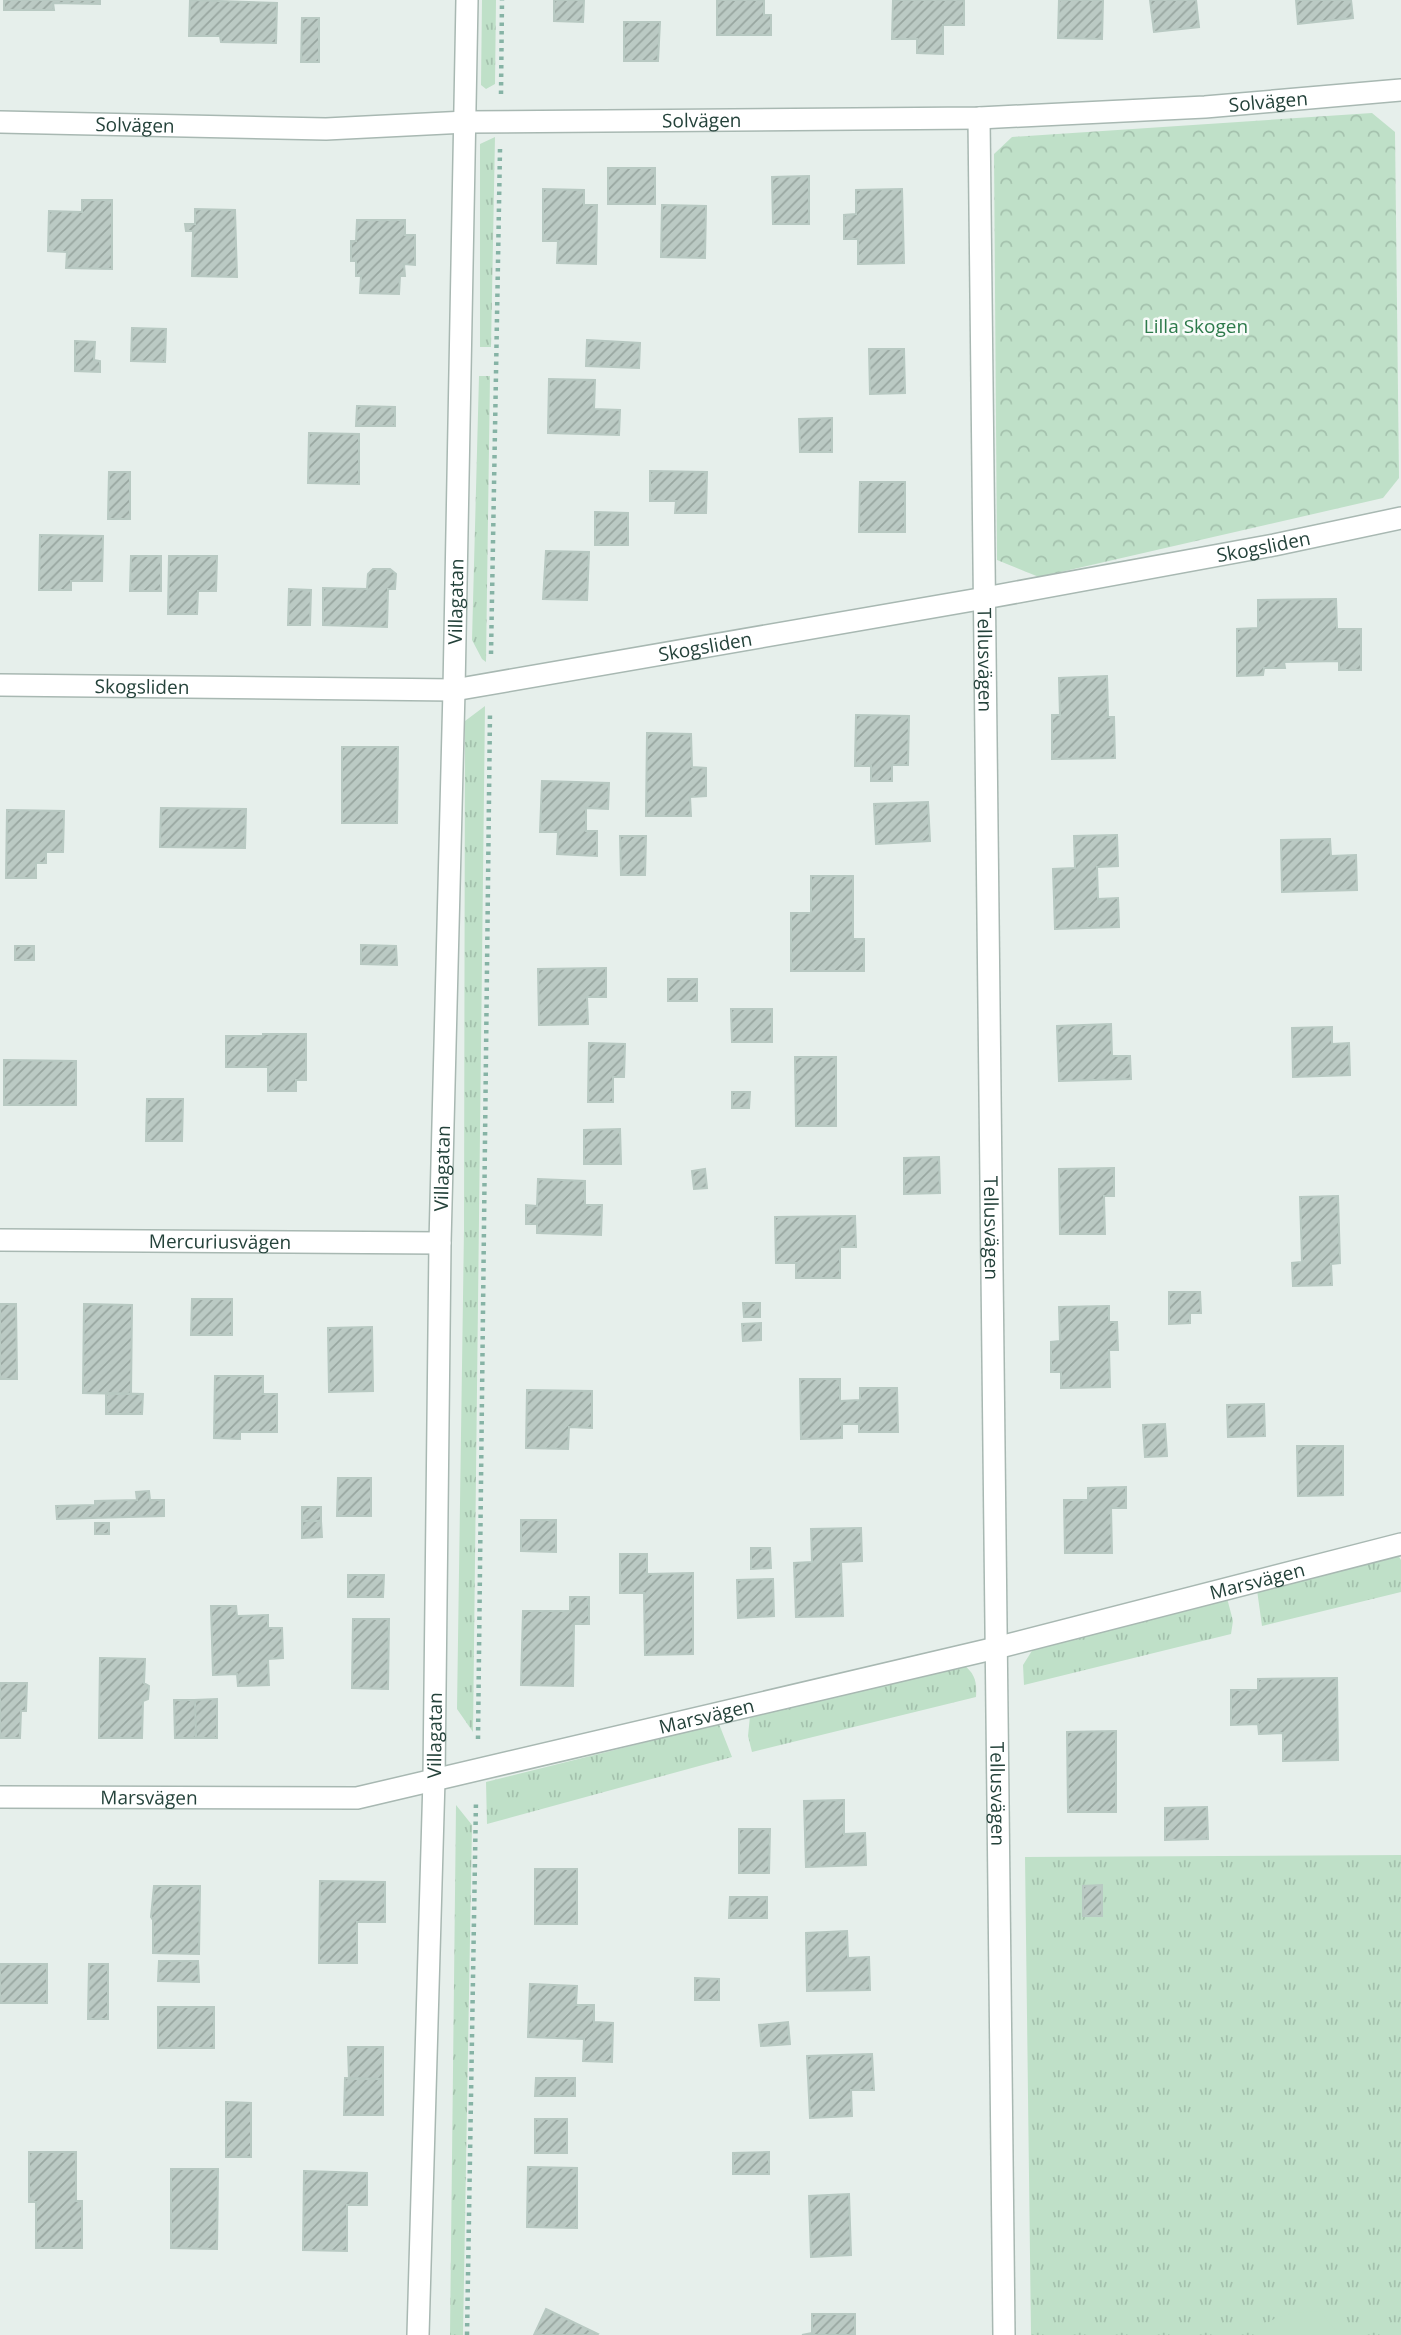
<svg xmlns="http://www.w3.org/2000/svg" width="1401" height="2335" viewBox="0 0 1401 2335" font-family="'Open Sans',sans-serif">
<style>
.grass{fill:url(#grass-tufts)}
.forest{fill:url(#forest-crowns)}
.park{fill:#bfe0c8}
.building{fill:url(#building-hatch);stroke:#b8c9c2;stroke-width:2}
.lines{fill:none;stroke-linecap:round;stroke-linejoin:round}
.minor-casing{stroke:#a8b8b2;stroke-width:24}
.path{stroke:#86b3a5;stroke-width:4.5;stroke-dasharray:3.5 5;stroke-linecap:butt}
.minor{stroke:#fff;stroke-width:21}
.labels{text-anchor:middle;stroke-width:5;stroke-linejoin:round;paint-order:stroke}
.street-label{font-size:19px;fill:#24423a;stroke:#f7fbf9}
.park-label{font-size:19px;fill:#2d7a4b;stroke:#f7fbf9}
</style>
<defs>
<pattern id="grass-tufts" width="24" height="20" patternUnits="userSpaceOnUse" patternTransform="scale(1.75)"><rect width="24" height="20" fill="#bfe0c8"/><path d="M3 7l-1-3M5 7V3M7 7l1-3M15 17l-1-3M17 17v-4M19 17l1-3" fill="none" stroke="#a4c1ad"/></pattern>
<pattern id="forest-crowns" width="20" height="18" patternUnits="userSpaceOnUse" patternTransform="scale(1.75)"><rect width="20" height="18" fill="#bfe0c8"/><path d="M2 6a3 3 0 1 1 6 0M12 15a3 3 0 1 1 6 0" fill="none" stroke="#a4c1ad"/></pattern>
<pattern id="building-hatch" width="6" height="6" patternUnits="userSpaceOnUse" patternTransform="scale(1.75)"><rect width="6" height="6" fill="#bbcac4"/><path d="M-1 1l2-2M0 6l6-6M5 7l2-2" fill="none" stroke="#98a6a0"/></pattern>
</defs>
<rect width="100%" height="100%" fill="#e6efeb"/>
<path class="grass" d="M482,0h14l-1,84 -9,5 -5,-4z
M495,137l-4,210h-11v-203z
M479,376h11l-4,286 -4,-3 -10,-19z
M485,706l-12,1026 -16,-23 7,-480 1,-508z
M1398,1555l3,5v32l-139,34 -5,-36z
M1227,1598l6,23 -2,13 -207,51 -1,-20 12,-19z
M963,1664c12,10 14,17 13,33l-224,55 -4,-16 2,-20z
M719,1724l13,33 -245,67 -1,-42z
M456,1805l16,20 -9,510h-13z
M1401,1855v480h-370l-6,-478z"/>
<path class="forest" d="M1372,113l23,19 4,346 -16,20 -344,79 -42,-17 -3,-406 18,-17z"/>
<path class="park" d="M1320,2311l19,24h-82c12,-22 41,-23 63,-24z"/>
<path class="building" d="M4,0h96v4l-47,-1 1,7h-50z
M190,0l87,3 -1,40 -55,-1 -1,-6h-31z
M554,0h30l-1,22 -29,-1z
M717,0h47v15h7v20h-54z
M893,0h71v25h-21v29l-26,-1v-14h-25z
M1059,0h44l-1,39 -44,-1z
M1150,0h46l3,27 -45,5z
M1296,0h55l2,18 -55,6z
M302,18h17v44h-18z
M624,22h36l-2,39h-34z
M608,168h47v36h-47z
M809,176v48h-36l-1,-47z
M543,189l41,1v15h13l-1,59 -39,-1 1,-22h-15z
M902,189l2,74 -46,1v-25h-14v-24l12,-1v-24z
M82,200h30v69l-46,-1 1,-16 -19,-1 1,-40 33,1z
M662,205l44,1 -1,52 -44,-1z
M195,209l40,1 2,67 -45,-1 1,-45h-7l-1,-7h10z
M357,220h48v15h10v30l-11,-1 1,12h-5l-1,18 -39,-1 1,-17h-5v-15h-5v-20h5z
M132,328l34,1 -1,33 -34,-1z
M587,340l53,3 -1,25 -53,-2z
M75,341l20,1 -1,18 6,1v11l-25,-1z
M869,349h35l1,44 -35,1z
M549,379l46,1 -1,29 26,1 -1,25 -71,-2z
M357,406l38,1v19h-39z
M832,418v34h-32l-1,-33z
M309,433l50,1v50l-51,-1z
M650,471l57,1 -1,41h-31l1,-12h-26z
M109,472h21v47h-22z
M860,482h45v50h-46z
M595,512l33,1v32h-33z
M40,535l63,1 -1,45h-31v9h-32z
M546,551l43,1 -2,48 -44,-1z
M131,556h30v35h-31z
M169,556h48l-1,35h-18l-1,23h-29z
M373,569h17l6,5 -1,15h-7l-1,38 -64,-2v-37l44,1 1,-15z
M289,589l22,1 -1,35h-22z
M1336,599l1,30h24v41h-22v-9l-55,1 1,6h-21l-1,7 -26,1v-47l21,-1v-28z
M1107,676l1,41h6l1,41 -63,1v-44h8l-1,-37z
M856,715l53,1 -1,49h-16v16h-21v-15h-16z
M647,733l44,1 1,33 14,1v28l-16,1 1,19h-45z
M342,747h56l-1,76h-55z
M542,781l67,2 -1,26 -22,-1v23h11v25l-40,-2 1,-22h-18z
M928,802l2,39 -54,3 -2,-40z
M161,808l85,1 -1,39 -85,-1z
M7,810l57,1 -1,41h-17v11h-10v15h-30z
M1117,835l1,31 -21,1 1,32 20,-1 1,29 -64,2 -2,-60 22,-1 -1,-32z
M620,836h26l-1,39h-24z
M1330,839l1,17 25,-1 1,35 -75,2 -1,-52z
M811,876h42v63h11v32h-73v-58h20z
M361,945l35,1 1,19 -36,-1z
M15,946h19v14h-19z
M606,968v29h-19l1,27 -49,1 -1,-56z
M668,979h29v22h-29z
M731,1009h41v33h-40z
M1111,1024l1,32h18l1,23 -72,2 -2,-55z
M1332,1027v17l17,-1 1,32 -57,2 -1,-49z
M263,1034h43v46h-10v11h-28v-24h-42v-31h37z
M589,1043l36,1 -1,33h-11v25h-25z
M795,1057h41v69h-40z
M4,1060l72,1v44h-72z
M732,1092h18l-1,16h-17z
M147,1099h36l-1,42h-36z
M620,1129l1,35h-37v-34z
M939,1157l1,36 -36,1v-36z
M1114,1168v28h-10l1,38h-45l-1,-65z
M705,1169l2,19 -13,1 -2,-18z
M538,1179l47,2v24h17l-1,30 -64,-2v-9h-11v-19l11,1z
M1338,1196l2,67 -9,1 1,21 -39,1 -1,-23 10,-1 -2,-65z
M855,1216l1,31h-16v31h-44v-15h-20l-1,-46z
M1169,1292h31l1,21h-11v10l-21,1z
M192,1299h40v36h-41z
M743,1303h17v14h-16z
M0,1304h16l1,75h-17z
M84,1304l48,1 -1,89 -48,-1z
M1109,1306v16h8l1,28h-9l1,37 -49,1v-16h-10v-30l9,-1 -1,-34z
M761,1323v17l-18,1 -1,-17z
M372,1327l1,64 -44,1 -1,-64z
M215,1376h48v18h14v38h-37v7l-26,-1z
M800,1379h40v22l20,-1v-12h37l1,44h-39v-8h-17v14l-41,1z
M527,1390l65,1v37l-23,-1 -1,22 -42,-1z
M106,1393l37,1 -1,20h-36z
M1264,1404l1,32 -37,1 -1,-32z
M1165,1424l2,32 -22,1 -2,-32z
M1297,1446h46v49l-45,1z
M338,1478h33v38h-34z
M1126,1487v21h-15l1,45h-47l-1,-53h24v-12z
M149,1491l1,9h14v16l-107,3 -1,-13 39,-1v-4l42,-1 -1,-8z
M302,1507h19v14h-19z
M521,1520h35v32l-35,-1z
M302,1521h19l1,16 -20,1z
M95,1523h14v11h-14z
M861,1528l1,33 -21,1 2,54 -47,1 -2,-54 18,-1 -1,-33z
M751,1548h19l1,20 -20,1z
M620,1554h27v20l46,-1v81l-48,1 -1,-62h-24z
M348,1575h36l-1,22h-35z
M773,1579l1,37 -36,2 -1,-38z
M570,1597h19v27h-15l-1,62 -52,-1 2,-74h47z
M211,1606h25l1,10 31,-1v13h14l1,30 -15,1 1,26 -31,1 -1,-12 -24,1z
M353,1619h36l-1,70 -36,-1z
M100,1658l45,1 -1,24 5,3 -1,13 -5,2 -1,37h-43z
M1337,1678l1,82 -55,1v-28l-24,1 -1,-10 -27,1v-35h27v-11z
M0,1683h27l-1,28h-5l-1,27h-20z
M217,1699v39h-21l-1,-38z
M174,1700h21l1,38h-21z
M1116,1731v81h-48l-1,-80z
M844,1800v34l21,-1 1,32 -60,2 -2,-66z
M1207,1807l1,32 -43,1v-32z
M739,1829h31l-1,44h-30z
M535,1869h42v55h-42z
M320,1881l65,1v40h-28v41h-38z
M1102,1885v31h-19v-30z
M154,1886h46l-1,68 -46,-1v-33l-2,-3z
M730,1897h37v21h-38z
M847,1931l1,27 21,-1 1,33 -63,1 -1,-58z
M159,1961h39l1,21 -41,-1z
M0,1964h47v39h-47z
M89,1964h19v55h-20z
M695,1978l24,1v21h-24z
M530,1984l47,2 -1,19h18v17l19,1 -1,39 -29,-1 1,-22 -56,-2z
M158,2007h56v41h-56z
M788,2022l2,22 -29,2 -2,-21z
M348,2047h35v32h-34z
M872,2054l2,36h-23l1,26 -42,2 -3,-62z
M345,2078l38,1v36h-39z
M536,2078h39v18h-40z
M226,2102l25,1v54h-25z
M535,2119h32v34h-32z
M29,2152h47v49h6v47h-46v-46h-7z
M769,2152v22h-36v-21z
M528,2167l49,1v60l-50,-1z
M171,2169h47l-1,80 -46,-1z
M304,2171l63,2v32h-20v46l-44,-1z
M849,2194l2,61 -40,2 -2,-61z
M546,2309l52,25 -1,1h-63z
M812,2314h43v21h-53l10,-2z"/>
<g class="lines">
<defs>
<g id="minor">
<path id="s1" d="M979,118l25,2217"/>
<path id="s2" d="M0,122l326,7 140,-7 513,-4 226,-11 196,-17"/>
<path id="s3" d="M0,685l454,5 531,-92 289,-53 127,-27"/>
<path id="s4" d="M0,1240l440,3"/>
<path id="s5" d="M0,1797l357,1 639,-150 405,-104"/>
<path id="s6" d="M418,2335l16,-556 6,-536 14,-553 13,-690"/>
</g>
</defs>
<use href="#minor" class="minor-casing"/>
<path class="path" d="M501,94l1,-94
M491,654l9,-505
M478,1739l12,-1027
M467,2335l9,-535"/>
<use href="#minor" class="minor"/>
</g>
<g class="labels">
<g class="street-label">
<text dy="7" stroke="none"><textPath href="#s2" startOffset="1269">Solvägen</textPath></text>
<text dy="7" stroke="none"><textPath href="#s2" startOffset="702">Solvägen</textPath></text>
<text dy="7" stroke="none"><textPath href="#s2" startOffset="135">Solvägen</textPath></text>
<text dy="7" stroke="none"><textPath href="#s3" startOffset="1276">Skogsliden</textPath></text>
<text dy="7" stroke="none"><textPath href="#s6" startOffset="1734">Villagatan</textPath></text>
<text dy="7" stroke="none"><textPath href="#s3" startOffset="709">Skogsliden</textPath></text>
<text dy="7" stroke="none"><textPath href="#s1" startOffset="542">Tellusvägen</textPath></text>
<text dy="7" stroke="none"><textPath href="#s3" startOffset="142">Skogsliden</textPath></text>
<text dy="7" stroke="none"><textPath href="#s6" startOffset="1167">Villagatan</textPath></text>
<text dy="7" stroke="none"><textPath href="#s1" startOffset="1110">Tellusvägen</textPath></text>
<text dy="7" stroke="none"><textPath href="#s4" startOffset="220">Mercuriusvägen</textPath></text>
<text dy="7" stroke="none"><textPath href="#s5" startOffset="1283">Marsvägen</textPath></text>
<text dy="7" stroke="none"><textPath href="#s5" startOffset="716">Marsvägen</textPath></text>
<text dy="7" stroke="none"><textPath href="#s6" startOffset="600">Villagatan</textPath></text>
<text dy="7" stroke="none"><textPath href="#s1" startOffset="1676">Tellusvägen</textPath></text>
<text dy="7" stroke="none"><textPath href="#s5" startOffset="149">Marsvägen</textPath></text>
</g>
<g class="park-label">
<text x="1196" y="333">Lilla Skogen</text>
</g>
</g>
</svg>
